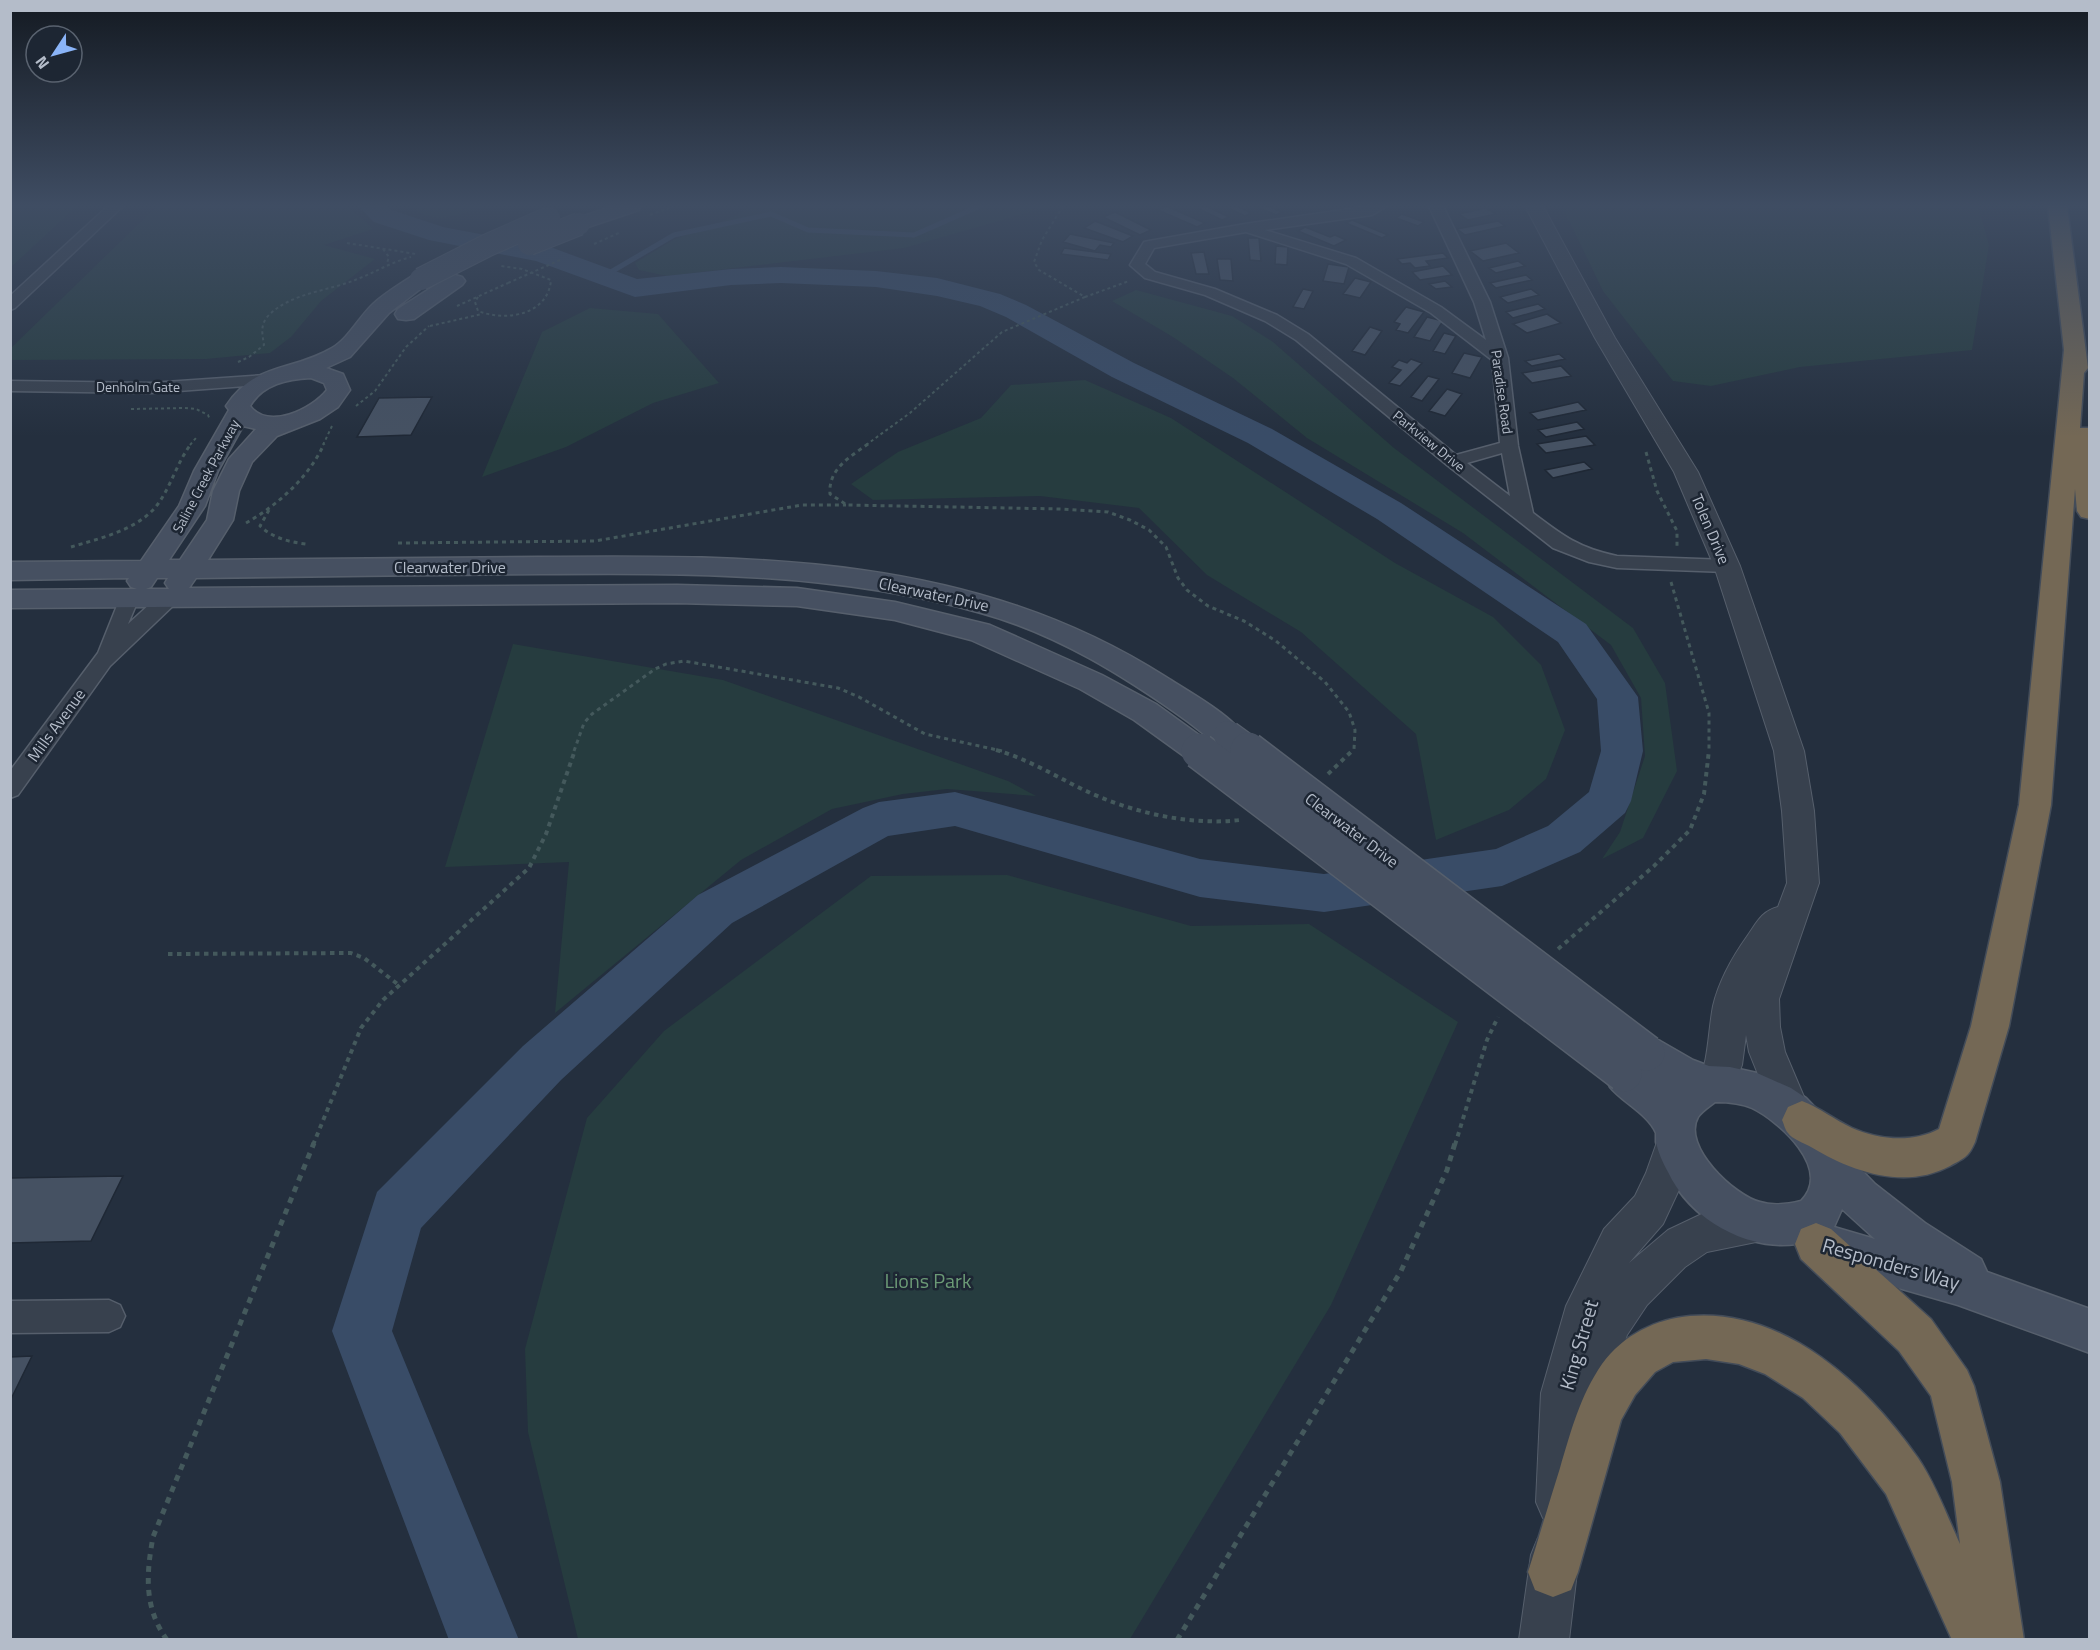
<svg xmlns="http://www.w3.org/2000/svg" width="2100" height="1650" viewBox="0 0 2100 1650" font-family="'Titillium Web',sans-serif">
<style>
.green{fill:#263c3f}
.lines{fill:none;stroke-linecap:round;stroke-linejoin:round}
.stream{stroke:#394c67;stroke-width:5}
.river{fill:#394c67;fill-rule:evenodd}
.building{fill:#455162;stroke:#1f2835;stroke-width:1.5}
.minor-casing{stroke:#565f6c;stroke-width:3}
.tertiary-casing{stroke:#565f6c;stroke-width:2}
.secondary-casing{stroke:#565f6c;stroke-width:3}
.motorway-casing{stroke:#434c59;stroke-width:3}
.path-far3{stroke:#44595c;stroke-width:2;stroke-dasharray:3 3;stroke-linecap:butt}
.path-far2{stroke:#44595c;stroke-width:3;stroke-dasharray:4 4;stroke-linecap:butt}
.path-far1{stroke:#44595c;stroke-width:4;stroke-dasharray:4.5 4.5;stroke-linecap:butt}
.path{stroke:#44595c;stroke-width:5;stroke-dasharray:6 6;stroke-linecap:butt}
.minor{fill:#38414e;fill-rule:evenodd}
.tertiary{fill:#38414e;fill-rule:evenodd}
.secondary{fill:#465061;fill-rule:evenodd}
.motorway{fill:#746855;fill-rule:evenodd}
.secondary-bridge-far2-casing{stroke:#565f6c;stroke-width:24;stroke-linecap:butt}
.secondary-bridge-far1-casing{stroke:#565f6c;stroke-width:30;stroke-linecap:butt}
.secondary-bridge-casing{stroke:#565f6c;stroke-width:38;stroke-linecap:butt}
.path-bridge{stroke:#44595c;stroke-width:2;stroke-dasharray:3 3;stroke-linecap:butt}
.secondary-bridge-far2{stroke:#465061;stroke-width:22}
.secondary-bridge-far1{stroke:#465061;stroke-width:28}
.secondary-bridge{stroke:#465061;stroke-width:35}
.labels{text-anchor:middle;stroke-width:5;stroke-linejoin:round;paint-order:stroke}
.far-street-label{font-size:14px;fill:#b4bcc9;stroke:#1d2633}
.street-label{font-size:16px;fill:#b4bcc9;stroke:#1d2633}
.near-street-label{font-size:20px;fill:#b4bcc9;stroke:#1d2633}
.near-park-label{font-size:20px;fill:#6b9a76;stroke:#1d2633}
</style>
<rect width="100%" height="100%" fill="#242f3e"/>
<path class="green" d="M11,206h66l-66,61z
M157,206h191l25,23 -49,16 51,14 -54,42 -30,36 -21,16 -64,6 -195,1v-12z
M409,206h74c-26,11 -50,19 -74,0z
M749,206h302l-147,42 -237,28 -28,-6 -4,-7 38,-23 65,-25z
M1562,206h416l11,39 -17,105 -172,17 -89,19 -38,-5 -70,-90z
M1136,290l96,26 41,26 121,106 239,180 32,55 12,88 -34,67 -41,21 18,-27 25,-76 -4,-58 -30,-53 -148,-112 -156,-95 -74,-60 -60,-41 -61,-36z
M590,308l68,6 61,69 -66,20 -87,44 -84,30 60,-145z
M1085,380l86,38 224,145 98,54 48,48 24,65 -19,49 -37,31 -73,30 -20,-106 -115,-102 -94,-57 -68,-67 -99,-12 -167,4 -22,-16 47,-32 83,-34 30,-33z
M513,644l210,36 285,101 28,15 -89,-7 -44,5 -71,15 -91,51 -186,153 14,-151 -124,5z
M1007,875l184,51 118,-2 149,98 -127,283 -201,334h-552l-50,-207 -3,-83 62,-231 77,-87 207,-155z"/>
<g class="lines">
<path class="stream" d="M604,276l70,-41 97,-21 37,16 106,5 66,-29"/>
<path class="river" d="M358,206h29l5,4 51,17 110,21 84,31 94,-10 50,-2 95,4 61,7 63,16 26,11 108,58 138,66 129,74 185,121 52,73 5,54 -12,50 -6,12 -45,39 -78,34 -178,26 -124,-15 -245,-71 -67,10 -156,87 -171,157 -140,148 -29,103 127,309h-70l-117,-309 45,-139 146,-146 175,-151 165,-87 16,-6 76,-10 245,67 124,15 172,-25 52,-23 41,-34 12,-41 -4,-52 -39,-57 -181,-123 -129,-76 -136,-66 -106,-60 -26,-11 -43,-10 -61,-9 -95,-4 -50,2 -96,12 -99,-36 -107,-21 -55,-18z"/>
</g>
<path class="building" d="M1166,206l39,17 -8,4 -39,-17z
M1193,206h13l23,11 -7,3z
M1224,206h13l14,7 -6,3z
M1255,206h13l14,6 -6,3z
M1486,208l10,6 -28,6 -9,-6z
M1115,212l36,18 -11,5 -37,-18z
M1402,214l22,8 -6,4 -22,-8z
M1352,220l36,15 -6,3 -36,-15z
M1095,221l38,15 -10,6 -39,-14z
M1498,221l7,5 -40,9 -8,-6z
M1305,227l25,10 5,-2 11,5 -12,6 -36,-15z
M1070,234l44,9 -3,4 -11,-2 -5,6 -32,-9z
M1248,238h11l2,23 -11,-1z
M1506,243l13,10 -36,8 -13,-10z
M1276,246l12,1 -1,18 -12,-1z
M1064,248l47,6 -3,6 -47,-6z
M1204,252l5,22h-13l-5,-21z
M1443,253l5,5 -22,3 4,5 -15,2 -5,-5 -8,1 -5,-5z
M1217,259h14l2,22 -13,-1z
M1518,261l7,5 -29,7 -7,-5z
M1328,264l21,3 -5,17 -21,-3z
M1443,266l9,9 -32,5 -8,-8z
M1526,275l6,5 -36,8 -6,-5z
M1355,278l16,4 -11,16 -17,-4z
M1445,281l7,6 -16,2 -7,-5z
M1303,289l10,2 -9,18 -11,-2z
M1531,289l8,6 -31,8 -8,-6z
M1538,304l7,5 -32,9 -7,-6z
M1406,307l18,5 -16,21 -12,-3 4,-6 -6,-2z
M1547,314l14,9 -34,10 -14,-9z
M1427,317l16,4 -13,20 -16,-4z
M1370,327l12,4 -17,24 -13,-4z
M1444,333l12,3 -11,18 -12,-3z
M1464,353l18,4 -12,21 -18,-5z
M1559,354l6,5 -33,7 -7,-5z
M1411,359l11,4 -22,23 -11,-3 12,-13 -9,-3 7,-7 8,3z
M1561,366l10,10 -39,7 -10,-10z
M1428,376l11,3 -17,22 -11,-4z
M1447,389l15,5 -17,22 -16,-5z
M432,397l-21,38 -54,2 22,-39z
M1578,402l8,8 -48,10 -8,-7z
M1577,422l7,7 -38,8 -8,-7z
M1586,436l9,9 -49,8 -9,-9z
M1584,462l8,7 -39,9 -8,-8z
M123,1176l-32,65 -81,2v-65z
M32,1356l-22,45v-44z"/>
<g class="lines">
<defs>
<path id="minor" d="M108,206h15l-108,102 -5,2v-14z
M1370,206h17l-15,9 -107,15 91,28 85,49 45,33 -12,-38 -45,-96h14l47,96 18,56 10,88 15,67c30,23 46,35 84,43l110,4 7,1 3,5 -3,5 -7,1 -110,-4 -28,-6 -36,-14 -106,-83 -151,-125 -31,-19 -60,-26 -60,-17 -15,-13 14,-23 5,-1 96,-17zM1246,232l100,32 85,49 61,47 8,83 -44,12 -148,-121 -31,-19 -62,-26 -60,-17 -10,-8 9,-16zM1502,453l8,43 -43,-33z
M266,375l8,5 -2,4 -121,9 -141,-2v-10l141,2z
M170,590l7,2 3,5 -3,5 -67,64 -92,129 -8,3v-27l88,-118 24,-60 7,-2 7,2 3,5 -11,26 35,-32z
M109,1300l11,5 5,11 -5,11 -11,5 -99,1v-32z"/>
<path id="tertiary" d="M1525,206h18l72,132 83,134 42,94 64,185 10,60 5,72 -40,116 1,28 5,25 25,59 -6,13 -13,5 -13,-5 -29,-72 -3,-17 -4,30 -12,31 -13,5 -13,-5 -6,-12c11,-25 10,-52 15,-78 6,-26 20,-50 35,-71 9,-13 14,-24 30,-28l9,-24 -5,-72 -8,-60 -60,-185 -40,-94 -79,-134z
M1676,1123l14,5 5,13 -11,38 -21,45 -34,39 39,-33 38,-18 50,-10 14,6 6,14 -6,14 -14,6 -49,10 -22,15 -38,38 -20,30 -35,104 -8,3 -2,60 -7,16 -16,7 -16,-7 -7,-16 5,-109 25,-87 38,-77 31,-33 11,-23 16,-45z
M1555,1531l17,7 7,17 -10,85h-50l12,-85 7,-17z"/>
<path id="secondary" d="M613,206h28l-2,4 -60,20 -7,-2 -3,-4 3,-4z
M421,273l7,2 3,4 -3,4 -39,30 -39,44 -24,11 17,6 7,16 -12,17 -18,12 -43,17 -25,26 -13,29 -6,29 -25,40c110,-1 220,-2 330,-3 221,-2 435,-3 628,120 20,13 67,39 77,58l-4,8c-22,7 -35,-10 -52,-22 -63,-45 -130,-87 -206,-108 -144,-41 -294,-40 -442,-39 -114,1 -229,2 -343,4l-7,10 488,-3 120,3 98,14 95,23 112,50 54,29 54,39 5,8 -5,8 -11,4 -11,-4 -54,-39 -54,-31 -109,-49 -76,-20 -98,-14 -120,-3 -667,5v-18l127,-1 -6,-2 -4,-6 2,-3 -119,2v-18l131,-1 38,-55 15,-35 35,-61 -3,-4c29,-44 65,-34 106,-58 16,-9 27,-31 41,-44 12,-11 27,-20 41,-29zM311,378l13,5 3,7c-16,20 -59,40 -77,16 13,-22 38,-27 61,-28zM243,426l13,3 -27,30 -16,32 -6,29 -27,40h-11l36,-54 13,-35zM157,578h11l-3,5 4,6h-23l5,-2z
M455,275l7,2 3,4 -3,4 -48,34 -8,1 -8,-1 -3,-5 3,-5 50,-32z
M1647,1036l13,5 33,19 16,6 21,1 27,6 34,15 15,10 24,25 15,30 30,31 50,39 56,36 6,13 103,37v44l-132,-48 -140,-40 -15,-6 -6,-15c-51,7 -107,-25 -129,-72 -5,-9 -10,-20 -12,-30 0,-1 0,-9 0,-9 -8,-19 -34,-31 -46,-46 -2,-4 -4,-9 -5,-13l5,-13 14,-5 6,3 -2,-6 6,-12zM1715,1102c12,0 26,1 37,6 27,13 81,61 49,93 -12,3 -29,5 -41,1 -25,-6 -79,-56 -62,-85 4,-6 12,-11 17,-15zM1842,1209l33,30 -41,-12z"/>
<path id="motorway" d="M2048,206h19l21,162 -4,5 -4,55h10v91l-9,-2 -4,-6 -2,-22 -24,316 -42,221 -34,116c-7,16 -11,16 -25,24 -45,24 -98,6 -139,-19 -7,-4 -19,-8 -23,-14 -3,-3 -4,-9 -6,-13l6,-13 14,-6c18,7 33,19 50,27 27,12 61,15 87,1l32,-103 48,-221 45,-455z
M1816,1223l15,6 100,90 36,51 7,16 26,96 24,158h-72l-66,-146 -46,-61 -37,-35 -38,-24 -26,-10 -33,-5 -33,3 -18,10 -20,23 -14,25 -43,152 -7,18 -18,7 -18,-7 -7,-18c11,-35 21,-69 32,-104 11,-37 20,-72 42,-104 21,-29 54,-45 88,-48 96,-8 178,71 228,142 16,23 30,60 42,86l-8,-62 -21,-86 -32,-45 -98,-92 -6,-15 6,-15z"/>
</defs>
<use href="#minor" class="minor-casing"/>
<use href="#tertiary" class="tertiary-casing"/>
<use href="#secondary" class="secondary-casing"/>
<use href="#motorway" class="motorway-casing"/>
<path class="path-far3" d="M1063,206l-21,34 -8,22 5,8 46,27 44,-16
M650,215l24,-9
M347,243l69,11
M383,249l6,8 -2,6
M478,297l-3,5 3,9c28,11 70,4 73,-31l-29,-11 -21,-3
M457,306l51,-23
M430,326l52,-12
M238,362l11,-5 15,-12c-2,-12 -4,-21 5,-30 22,-22 59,-24 86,-35 19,-7 36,-18 56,-23
M356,406l19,-15 31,-44 23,-21
M131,409l53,-1 12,1 12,6 2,5
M190,445l6,-7
M323,445l9,-19
M866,445l44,-32 92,-81 83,-35"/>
<path class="path-far2" d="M868,444c-18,13 -40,25 -38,50l17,11 214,4 47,3 22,8 19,10 17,17 12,31 9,12 21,16 36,15 32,20 49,41 24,30 6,18 -1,19 -2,2
M1646,452l11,39 20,40v15
M269,510l-9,16c13,12 29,16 46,18
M246,523c32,-18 63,-46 78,-79
M398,543l197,-2 207,-36h44
M71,547c30,-9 71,-18 89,-46 12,-18 18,-40 31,-57
M1671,582l38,131v38
M574,751l10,-28 8,-9 63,-45 11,-5 18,-3 154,27 21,9 66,37 77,17"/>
<path class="path-far1" d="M996,750c32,9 59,26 88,40 46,22 105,36 156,30
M1328,774l25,-24
M1558,949l96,-83 36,-36 14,-36 5,-44
M168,954l183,-1 13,5 36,28
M313,1145l48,-117 22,-28 146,-132 17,-34 29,-84
M1455,1145l32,-105 11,-23"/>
<path class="path" d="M167,1640c-23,-32 -21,-65 -14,-103l161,-394
M1177,1640l224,-369 46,-101 8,-27"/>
<use href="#minor" class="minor"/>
<use href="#tertiary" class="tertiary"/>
<use href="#secondary" class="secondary"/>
<use href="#motorway" class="motorway"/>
<defs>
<path id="secondary-bridge-far2" d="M529,244l50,-20
M421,279l67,-34 61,-27"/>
<path id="secondary-bridge-far1" d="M1228,735l22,16"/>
<path id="secondary-bridge" d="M1248,750l399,303
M1199,751l425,323"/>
</defs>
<use href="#secondary-bridge-far2" class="secondary-bridge-far2-casing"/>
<use href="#secondary-bridge-far1" class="secondary-bridge-far1-casing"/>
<use href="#secondary-bridge" class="secondary-bridge-casing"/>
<path class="path-bridge" d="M594,244l27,-12
M508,283l52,-23"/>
<use href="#secondary-bridge-far2" class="secondary-bridge-far2"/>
<use href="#secondary-bridge-far1" class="secondary-bridge-far1"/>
<use href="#secondary-bridge" class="secondary-bridge"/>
</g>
<linearGradient id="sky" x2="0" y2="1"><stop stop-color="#141a22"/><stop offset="0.47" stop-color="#3f4d63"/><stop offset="1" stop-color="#3f4d63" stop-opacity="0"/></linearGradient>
<rect width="2100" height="437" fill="url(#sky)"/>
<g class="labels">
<g class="far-street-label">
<text x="138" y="392">Denholm Gate</text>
<text transform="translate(1502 392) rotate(82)" y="5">Paradise Road</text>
<text transform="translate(1429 441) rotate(39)" y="5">Parkview Drive</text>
<text transform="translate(206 476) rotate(-62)" y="5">Saline Creek Parkway</text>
</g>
<g class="street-label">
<text transform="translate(1711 529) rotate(67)" y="6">Tolen Drive</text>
<text x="450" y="573">Clearwater Drive</text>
<text transform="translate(934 594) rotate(12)" y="6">Clearwater Drive</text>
<text transform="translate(56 725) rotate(-54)" y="6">Mills Avenue</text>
<text transform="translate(1352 830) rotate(37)" y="6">Clearwater Drive</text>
</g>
<g class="near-street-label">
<text transform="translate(1891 1264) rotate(16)" y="7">Responders Way</text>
<text transform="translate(1579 1345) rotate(-74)" y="7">King Street</text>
</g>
<g class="near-park-label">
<text x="928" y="1288">Lions Park</text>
</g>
</g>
<rect width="2100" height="1650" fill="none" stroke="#b4bcc9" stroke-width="24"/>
<g transform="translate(54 54) rotate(234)"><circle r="28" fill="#1d2633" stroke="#59626f" stroke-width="1.5"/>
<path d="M0-4.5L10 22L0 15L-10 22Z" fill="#8ab4f8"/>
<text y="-9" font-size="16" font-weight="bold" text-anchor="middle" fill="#b4bcc9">N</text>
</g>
</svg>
